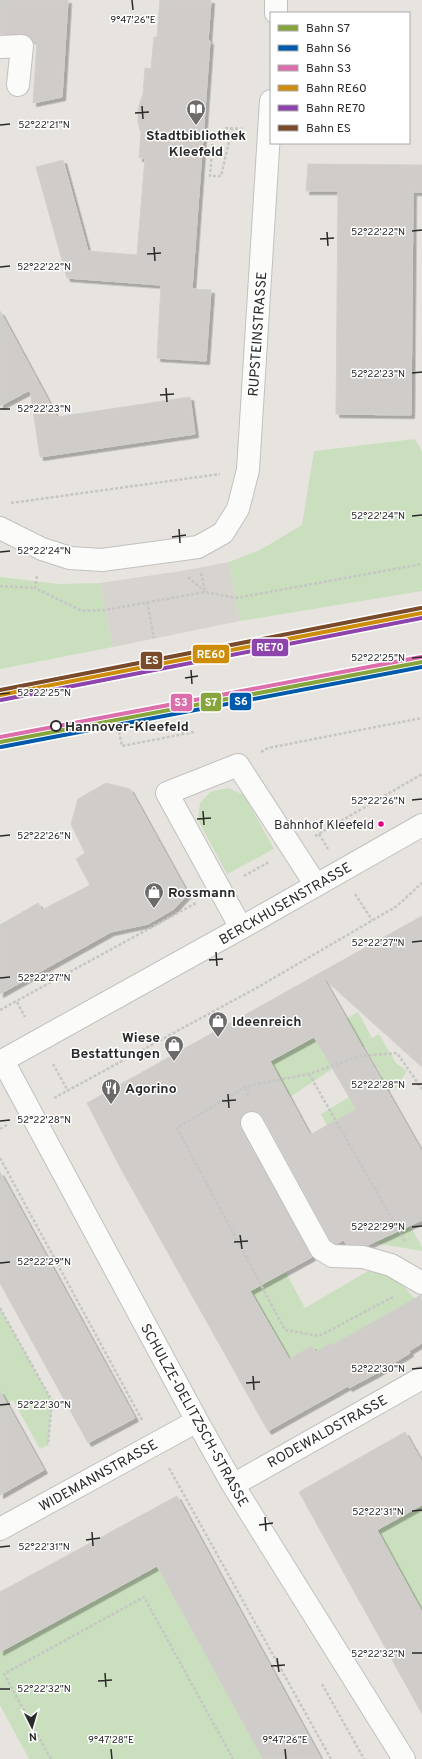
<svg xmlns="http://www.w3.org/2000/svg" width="422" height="1759" viewBox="0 0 422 1759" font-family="Overpass,sans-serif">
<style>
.green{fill:#cadfbd}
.plaza{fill:#d7d4d0}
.building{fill:#cfccc9;stroke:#d2d0cc;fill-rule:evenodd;filter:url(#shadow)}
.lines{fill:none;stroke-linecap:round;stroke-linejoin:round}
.minor-casing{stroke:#c2c0c0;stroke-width:24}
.path{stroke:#c6c6c5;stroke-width:2.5;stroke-dasharray:3 2;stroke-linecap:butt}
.minor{stroke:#fbfbfa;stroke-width:22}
.rail-1-casing{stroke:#fff;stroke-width:7}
.rail-2-casing{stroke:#fff;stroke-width:7}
.rail-3-casing{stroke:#fff;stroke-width:7}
.rail-4-casing{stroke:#fff;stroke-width:7}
.rail-5-casing{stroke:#fff;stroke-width:7}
.rail-6-casing{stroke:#fff;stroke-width:7}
.rail-1{stroke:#86a53d;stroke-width:4}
.rail-2{stroke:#005aab;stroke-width:4}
.rail-3{stroke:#db6eab;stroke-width:4}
.rail-4{stroke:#ce8d08;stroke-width:4}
.rail-5{stroke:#8e44ad;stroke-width:4}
.rail-6{stroke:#7a4b2a;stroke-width:4}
.ticks{fill:none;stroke:#2a2a2a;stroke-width:1.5}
.stop-dot{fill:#fff;stroke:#2a2a2a;stroke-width:2}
.bus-dot{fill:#e5007d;stroke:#fff;stroke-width:1.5}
.labels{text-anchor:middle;stroke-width:3;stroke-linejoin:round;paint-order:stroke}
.bus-label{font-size:13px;fill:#2a2a2a;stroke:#fff;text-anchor:end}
.poi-label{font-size:14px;font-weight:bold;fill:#2a2a2a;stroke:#fff;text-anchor:start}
.street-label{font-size:14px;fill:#2a2a2a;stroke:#fff}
.stop-label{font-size:14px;font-weight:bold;fill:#2a2a2a;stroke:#fff;text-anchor:start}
.ticks-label{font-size:10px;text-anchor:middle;fill:#2a2a2a;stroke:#fff;stroke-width:3;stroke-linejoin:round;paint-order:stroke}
.line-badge{stroke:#fff;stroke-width:1.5}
.badge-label{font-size:11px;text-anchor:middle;font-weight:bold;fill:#fff}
</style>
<defs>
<filter id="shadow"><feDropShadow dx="3.5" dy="3.5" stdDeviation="0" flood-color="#0004"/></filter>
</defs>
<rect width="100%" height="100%" fill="#e7e4e0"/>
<path class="green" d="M415,439l7,13v139l-182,30 -11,-59 31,-12 42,-25 12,-74z
M0,577l59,7 41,-1 13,64 -113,22z
M228,788l16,7 30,54 -47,25 -29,-54 2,-17 10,-11z
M358,1012l14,26 7,-4 17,29 11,8 -10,16 -50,27 75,133v4l-54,-9 9,-22 -56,-106 61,-37 -17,-30 -75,50 -76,42 91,169 68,-40 23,10 19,21 -83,46 -1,-2 -15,9 -4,-6 -23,13 -48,-84 -58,-165z
M0,1308l52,93 -4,44 -8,4 -27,-49 -13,7z
M422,1505v107l-57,-102z
M157,1566l106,193h-234l-29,-54v-53z"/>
<path class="plaza" d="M229,562l11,59 -127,26 -13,-64 81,-12z"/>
<path class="building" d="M0,0h68l-6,97 -29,6 4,-61 -4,-1 -5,-6 -6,-1h-22z
M160,0h51l-3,41h2l-18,248 19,1 -5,71 -49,-3 4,-73 -94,-7 -31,-111 27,-7 25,91 49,4 8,-97h-6l2,-25 -3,-10v-14l5,-15 2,-26 6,1 3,-32h3z
M308,164l114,1v27h-9l-2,223 -75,-1 2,-223h-32z
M0,311l57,106 133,-20 5,37 -155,23 -10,-67 -30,16z
M106,783l24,6 58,105 -14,15 -26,15 -37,8 -111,62v-69l38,-22 4,7 48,-25 -14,-26 9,-6 -14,-29 7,-25z
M422,916v150l-100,-90 100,176v68l-54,25 -22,-1 -2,-4 -8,4 -6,-4 -67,-123 -4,-4 -6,-2 -7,1 -4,4 -2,7 1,6 71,128 -62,34 39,68 23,-13 4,6 15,-9 1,2 89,-50 1,48 -13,8 1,2 -33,20 -28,15 -1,-2 -80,45 -147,-262 -34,-66zM314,1037l42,72 -46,26 -40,-74z
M0,1172l135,246 -47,25 -88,-160z
M0,1391l44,79 -44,25z
M405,1432l17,30v43l-45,25 45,82v102l-123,-222z
M177,1496l40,73 104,190h-58l-106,-193 -157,86v-60z"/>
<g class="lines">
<defs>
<path id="minor" d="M276,13v-13
M0,47l22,-1 -4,39
M0,528l42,21 28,9 32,2 96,-13 25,-14 15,-24 10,-39 23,-369
M241,928l-74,-135 71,-28 78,120
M3,1061l194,360 36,64 171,274
M0,1062l241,-134 181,-103
M252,1123l69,126 11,7 31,1 28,8 31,18
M233,1485l189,-107
M0,1529l197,-108"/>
</defs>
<use href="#minor" class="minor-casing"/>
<path class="path" d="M225,128l18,1
M213,134l-3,42h11l11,-47
M11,503l209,-29
M201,573l4,19
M37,576l-2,12 47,23 23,-1 100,-18 31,6 186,-34
M188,577l17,15
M0,586l35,2
M147,602l7,36
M180,721l3,13
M117,722l5,24 72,-14
M261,752l7,-4 154,-30
M319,834l9,15
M315,836l107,-62
M244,876l25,-14
M355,894l17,26
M17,1002l8,15
M0,1010l196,-107
M53,1064l15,27
M309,1074l96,167
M245,1088l4,9
M54,1098l206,-112 137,-80 25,-23
M0,1129l7,-4
M0,1158l142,262
M393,1297l-74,39 -34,-6 -108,-202 70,-42 62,-12 51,-18 37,-3 25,36
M0,1308l52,93 -4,44
M169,1468l162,291
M322,1684l42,75
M51,1759l-47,-85 140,-77 89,162"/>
<use href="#minor" class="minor"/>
<defs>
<path id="rail-1" d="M0,742l422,-80"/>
<path id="rail-2" d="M1,747l421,-80"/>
<path id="rail-3" d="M0,737l421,-80"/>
<path id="rail-4" d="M0,695l422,-82"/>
<path id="rail-5" d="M1,700l421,-82"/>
<path id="rail-6" d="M0,690l421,-82"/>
</defs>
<use href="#rail-1" class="rail-1-casing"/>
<use href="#rail-2" class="rail-2-casing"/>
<use href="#rail-3" class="rail-3-casing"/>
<use href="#rail-4" class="rail-4-casing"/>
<use href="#rail-5" class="rail-5-casing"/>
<use href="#rail-6" class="rail-6-casing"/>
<use href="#rail-1" class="rail-1"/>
<use href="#rail-2" class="rail-2"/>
<use href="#rail-3" class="rail-3"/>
<use href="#rail-4" class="rail-4"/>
<use href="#rail-5" class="rail-5"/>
<use href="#rail-6" class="rail-6"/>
</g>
<path class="ticks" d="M132,0l1,10M142,106l1,13M135,113l14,-1M0,125l10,-1M412,231l10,-1M327,232l1,14M320,239l14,-1M154,247l1,14M147,254l14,-1M0,267l10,-1M412,373l10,-1M166,388l1,14M160,395l14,-1M0,409h10M412,516l10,-1M179,529l1,14M172,537l14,-2M0,552l10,-1M412,658l10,-1M191,670l1,14M185,678l13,-2M0,694l10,-1M412,800l10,-1M203,811l1,14M197,819l14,-1M0,836l10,-1M412,942l10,-1M216,952l1,14M209,960l14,-1M0,978l10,-1M412,1084h10M228,1094l1,14M222,1101l14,-1M0,1121l10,-1M412,1227l10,-1M240,1235l2,14M234,1242l14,-1M0,1263l10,-1M412,1369l10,-1M253,1376l1,14M246,1383l14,-1M0,1405l10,-1M412,1511l10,-1M265,1517l1,14M259,1525l14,-2M92,1532l1,14M86,1540l14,-2M0,1547l10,-1M412,1653h10M277,1658l2,14M271,1666l14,-1M105,1673l1,14M98,1681l14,-1M0,1689h10M111,1749l1,10M285,1749l1,10"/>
<defs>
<symbol id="library-pin" viewBox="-11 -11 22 30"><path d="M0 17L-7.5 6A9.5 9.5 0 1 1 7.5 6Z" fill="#6c6b6a" stroke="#fff"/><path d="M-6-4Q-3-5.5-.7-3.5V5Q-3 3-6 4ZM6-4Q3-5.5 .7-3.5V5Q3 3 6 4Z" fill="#fff"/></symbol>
<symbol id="shop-pin" viewBox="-11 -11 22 30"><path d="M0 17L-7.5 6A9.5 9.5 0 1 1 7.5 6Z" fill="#6c6b6a" stroke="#fff"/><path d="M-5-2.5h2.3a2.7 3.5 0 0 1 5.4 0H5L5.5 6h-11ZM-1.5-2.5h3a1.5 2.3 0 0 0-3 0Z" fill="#fff"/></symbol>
<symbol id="restaurant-pin" viewBox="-11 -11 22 30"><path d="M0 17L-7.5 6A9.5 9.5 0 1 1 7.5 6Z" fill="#6c6b6a" stroke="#fff"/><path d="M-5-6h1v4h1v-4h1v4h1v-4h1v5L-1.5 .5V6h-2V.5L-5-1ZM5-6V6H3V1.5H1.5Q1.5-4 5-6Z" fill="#fff"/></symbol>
</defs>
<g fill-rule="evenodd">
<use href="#library-pin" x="185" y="98" width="22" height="30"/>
<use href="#shop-pin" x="143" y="881" width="22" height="30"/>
<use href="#shop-pin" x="207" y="1010" width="22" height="30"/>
<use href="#shop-pin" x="163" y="1034" width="22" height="30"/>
<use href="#restaurant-pin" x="100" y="1077" width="22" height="30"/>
</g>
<circle class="stop-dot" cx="56" cy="726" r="5"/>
<circle class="bus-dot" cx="381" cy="824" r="3.5"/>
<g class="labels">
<g class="bus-label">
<text x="374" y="829">Bahnhof Kleefeld</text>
</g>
<g class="poi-label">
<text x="196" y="140" text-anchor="middle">Stadtbibliothek<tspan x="196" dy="16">Kleefeld</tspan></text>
<text x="168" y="897">Rossmann</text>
<text x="232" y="1026">Ideenreich</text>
<text x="160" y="1042" text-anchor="end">Wiese<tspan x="160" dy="16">Bestattungen</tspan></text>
<text x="125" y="1093">Agorino</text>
</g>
<g class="street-label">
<text transform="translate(257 334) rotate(-86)" y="5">RUPSTEINSTRASSE</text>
<text transform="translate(285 903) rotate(-30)" y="5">BERCKHUSENSTRASSE</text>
<text transform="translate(195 1415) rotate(61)" y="5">SCHULZE-DELITZSCH-STRASSE</text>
<text transform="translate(327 1431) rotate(-29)" y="5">RODEWALDSTRASSE</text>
<text transform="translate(98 1475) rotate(-29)" y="5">WIDEMANNSTRASSE</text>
</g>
<g class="stop-label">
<text x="65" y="731">Hannover-Kleefeld</text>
</g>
</g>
<g class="ticks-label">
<text x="133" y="23">9°47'26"E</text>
<text x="44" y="128">52°22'21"N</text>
<text x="378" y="235">52°22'22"N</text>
<text x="44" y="270">52°22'22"N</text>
<text x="378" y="377">52°22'23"N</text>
<text x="44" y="412">52°22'23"N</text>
<text x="378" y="519">52°22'24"N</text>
<text x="44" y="554">52°22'24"N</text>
<text x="378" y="661">52°22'25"N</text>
<text x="44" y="696">52°22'25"N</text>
<text x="378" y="804">52°22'26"N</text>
<text x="44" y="839">52°22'26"N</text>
<text x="378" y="946">52°22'27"N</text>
<text x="44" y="981">52°22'27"N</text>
<text x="378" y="1088">52°22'28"N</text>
<text x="44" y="1123">52°22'28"N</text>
<text x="378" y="1230">52°22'29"N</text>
<text x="44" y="1265">52°22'29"N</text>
<text x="378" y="1372">52°22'30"N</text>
<text x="44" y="1408">52°22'30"N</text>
<text x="378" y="1515">52°22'31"N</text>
<text x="44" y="1550">52°22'31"N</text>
<text x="378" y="1657">52°22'32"N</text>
<text x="44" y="1692">52°22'32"N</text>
<text x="111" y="1743">9°47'28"E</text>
<text x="285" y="1743">9°47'26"E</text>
</g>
<g class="line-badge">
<rect x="251" y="638" width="38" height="19" rx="4" fill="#8e44ad"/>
<rect x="192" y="644" width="38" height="20" rx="4" fill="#ce8d08"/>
<rect x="140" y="651" width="23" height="19" rx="4" fill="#7a4b2a"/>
<rect x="229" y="692" width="23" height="19" rx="4" fill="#005aab"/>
<rect x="200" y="692" width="22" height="20" rx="4" fill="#86a53d"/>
<rect x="170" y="693" width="23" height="19" rx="4" fill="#db6eab"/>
</g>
<g class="badge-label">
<text x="270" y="651">RE70</text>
<text x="211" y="658">RE60</text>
<text x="152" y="664">ES</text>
<text x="241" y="705">S6</text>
<text x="211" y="706">S7</text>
<text x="181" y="706">S3</text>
</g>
<rect x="270" y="12" width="140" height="132" fill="#ffffff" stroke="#aaaaaa"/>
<rect x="278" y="25" width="20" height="6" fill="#86a53d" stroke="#aaaaaa"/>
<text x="306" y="32" font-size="12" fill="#2a2a2a">Bahn S7</text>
<rect x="278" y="45" width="20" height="6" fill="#005aab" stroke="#aaaaaa"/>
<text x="306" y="52" font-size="12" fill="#2a2a2a">Bahn S6</text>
<rect x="278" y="65" width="20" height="6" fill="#db6eab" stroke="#aaaaaa"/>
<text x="306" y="72" font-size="12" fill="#2a2a2a">Bahn S3</text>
<rect x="278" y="85" width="20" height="6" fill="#ce8d08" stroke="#aaaaaa"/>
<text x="306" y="92" font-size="12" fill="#2a2a2a">Bahn RE60</text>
<rect x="278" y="105" width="20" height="6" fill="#8e44ad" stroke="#aaaaaa"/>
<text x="306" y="112" font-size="12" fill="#2a2a2a">Bahn RE70</text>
<rect x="278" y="125" width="20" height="6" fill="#7a4b2a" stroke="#aaaaaa"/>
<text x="306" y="132" font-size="12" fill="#2a2a2a">Bahn ES</text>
<g transform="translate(32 1727) rotate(175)" stroke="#ffffff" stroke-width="3" paint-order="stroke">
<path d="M0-3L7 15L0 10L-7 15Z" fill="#2a2a2a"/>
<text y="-6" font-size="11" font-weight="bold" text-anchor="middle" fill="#2a2a2a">N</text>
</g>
</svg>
